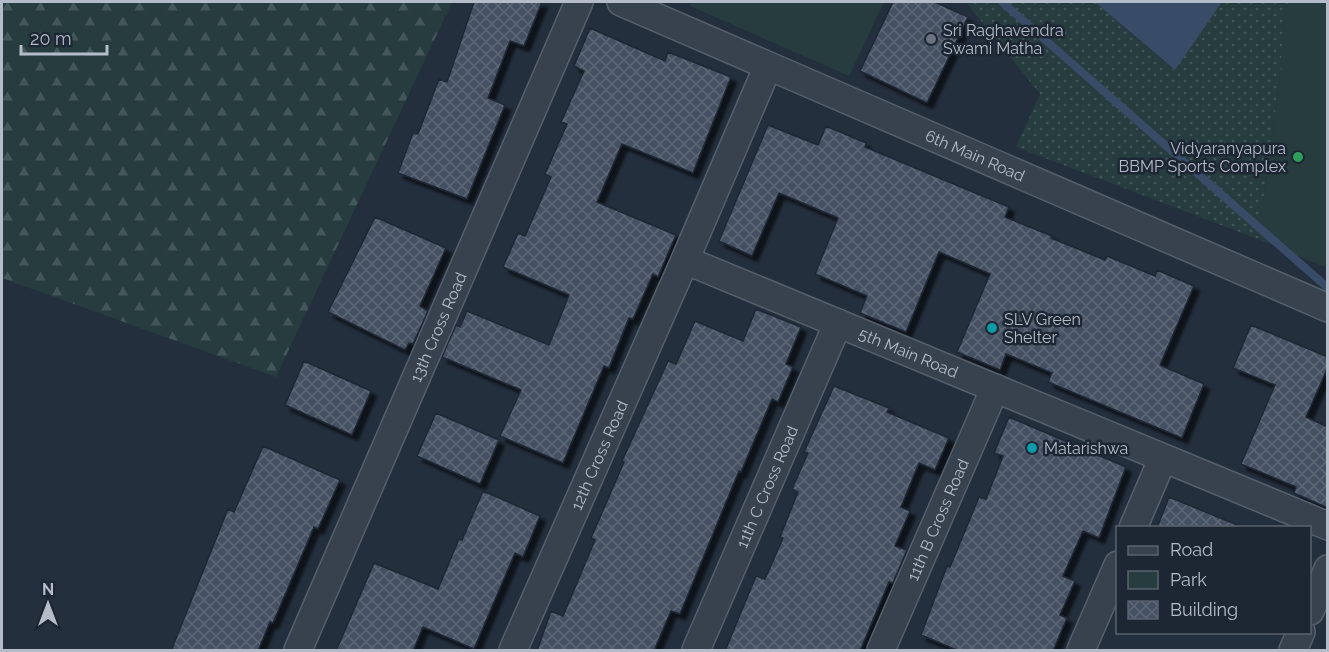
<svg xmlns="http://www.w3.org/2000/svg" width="1329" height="652" viewBox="0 0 1329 652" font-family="Raleway,sans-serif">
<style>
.green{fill:url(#green-dots)}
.forest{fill:url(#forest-firs)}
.pitch{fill:#263c3f}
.water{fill:#394c67}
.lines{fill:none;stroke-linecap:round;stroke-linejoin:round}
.stream{stroke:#394c67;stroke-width:8}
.building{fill:url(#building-cross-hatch);stroke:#1f2835;stroke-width:1.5;filter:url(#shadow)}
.minor-casing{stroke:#565f6c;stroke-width:30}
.minor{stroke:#38414e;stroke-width:27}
.worship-dot{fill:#6b7280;stroke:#1d2633;stroke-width:2}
.leisure-dot{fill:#2e9e5b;stroke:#1d2633;stroke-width:2}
.culture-dot{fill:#0f9aa8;stroke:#1d2633;stroke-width:2}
.labels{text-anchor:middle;stroke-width:5;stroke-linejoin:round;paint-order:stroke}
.poi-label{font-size:16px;fill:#b4bcc9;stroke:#1d2633;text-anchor:start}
.street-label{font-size:16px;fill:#b4bcc9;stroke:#1d2633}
</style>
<defs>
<pattern id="green-dots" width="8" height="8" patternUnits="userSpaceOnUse" patternTransform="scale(1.5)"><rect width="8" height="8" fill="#263c3f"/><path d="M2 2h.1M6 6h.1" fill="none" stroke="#435659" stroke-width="1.8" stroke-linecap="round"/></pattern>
<pattern id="forest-firs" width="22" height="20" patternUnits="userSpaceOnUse" patternTransform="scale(1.5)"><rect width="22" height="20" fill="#263c3f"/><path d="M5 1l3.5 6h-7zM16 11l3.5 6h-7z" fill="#435659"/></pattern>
<pattern id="building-cross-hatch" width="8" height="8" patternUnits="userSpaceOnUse" patternTransform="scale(1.5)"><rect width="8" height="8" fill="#455162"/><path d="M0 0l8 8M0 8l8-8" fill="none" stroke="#5d6877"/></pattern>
<filter id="shadow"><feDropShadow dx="5.5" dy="5.5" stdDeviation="1.5" flood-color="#0009"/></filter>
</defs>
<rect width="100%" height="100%" fill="#242f3e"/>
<path class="green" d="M966,2h129l79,68 48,-68h105l-47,72 -22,165 -242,-92 24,-53z"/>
<path class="forest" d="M2,2h450l-176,375 -274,-99z"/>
<path class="pitch" d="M692,2h192l-35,74 -159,-70z
M1289,2h38v266l-69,-29 22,-165 5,-67z"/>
<path class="water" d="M1095,2h127l-47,68z"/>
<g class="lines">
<path class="stream" d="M1002,2l326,286"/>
</g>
<path class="building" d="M474,2h68l-18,44 -14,-5 -22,57 17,7 -38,94 -69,-26 15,-40 5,1 21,-55 8,3z
M893,2h42l33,15 -41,86 -67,-32z
M590,28l75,33 3,-9 63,25 -38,96 -71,-29 -25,58 79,33 -18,42 -5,-3 -20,45 -4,-1 -20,50 -5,-2 -41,97 -63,-27 21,-46 -79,-33 14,-32 4,2 7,-16 82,34 20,-50 -66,-28 15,-34 7,3 26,-59 -6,-3 22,-50 -6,-2 23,-51 -10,-5z
M768,125l50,20 8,-19 40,17 -1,4 144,60 -4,10 47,19 -1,2 54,22 2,-4 48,20 2,-6 37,16 -34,79 44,19 -22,54 -134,-56 4,-9 -46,-19 -6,16 -43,-18 33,-78 -51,-22 -33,80 -46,-19 7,-17 -52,-22 23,-56 -59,-25 -27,63 -33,-15z
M375,217l71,31 -26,58 8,5 -15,33 -4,-1 -4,7 -77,-38z
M756,309l45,18 -15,37 7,3 -15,35 -6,-3 -31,73 -2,-1 -59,143 -9,-3 -17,40h-117l14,-40 12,5 32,-76 -4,-2 33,-76 -2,-1 46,-100 8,3 19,-43 48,20z
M1251,325l77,32v10l-22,50 22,10v81l-34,-15 2,-6 -55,-23 34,-79 -42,-17z
M304,361l67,30 -19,44 -67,-30z
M834,386l55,22 -2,4 62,26 -14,32 -16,-7 -18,44 9,4 -15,35 12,4 -12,28 -2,5 -4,-1 -29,69h-135l31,-75 9,3 18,-41 -3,-1 18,-45 -6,-3 16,-36 -4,-1z
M436,413l63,27 -19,44 -63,-28z
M1009,417l117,50 -27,71 -16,-7 -20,45 12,5 -15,34 7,3 -14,33h-94l-38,-16 26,-69 3,1 29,-70 7,2 17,-43 -9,-3z
M263,446l77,34 -22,49 -4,-2 -41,96 -3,-1 -12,29h-87l57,-142 6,3z
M483,491l57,25 -17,41 -8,-4 -41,96 -51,-22 -10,24h-77l38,-88 64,26 21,-50 3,1z
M1169,497l73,30v1h-85z"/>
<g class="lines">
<defs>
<g id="minor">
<path id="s1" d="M621,2l707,306"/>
<path id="s2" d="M768,66l-83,194 643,266"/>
<path d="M1133,528l30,-70"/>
<path d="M1310,611l18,-42"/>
<path id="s3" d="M298,650l281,-648"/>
<path id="s4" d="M513,650l172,-390"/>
<path id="s5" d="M696,650l142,-327"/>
<path id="s6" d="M881,650l114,-262"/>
<path d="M1081,650l37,-85"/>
<path d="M1293,650l8,-18"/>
</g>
</defs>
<use href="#minor" class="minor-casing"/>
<use href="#minor" class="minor"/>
</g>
<circle class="worship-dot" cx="931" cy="39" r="6"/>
<circle class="leisure-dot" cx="1298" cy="157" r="6"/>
<g class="culture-dot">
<circle cx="992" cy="328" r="6"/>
<circle cx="1032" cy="448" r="6"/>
</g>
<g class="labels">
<g class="poi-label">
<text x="943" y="36">Sri Raghavendra<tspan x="943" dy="18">Swami Matha</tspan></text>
<text x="1286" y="154" text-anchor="end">Vidyaranyapura<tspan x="1286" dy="18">BBMP Sports Complex</tspan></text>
<text x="1004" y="325">SLV Green<tspan x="1004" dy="18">Shelter</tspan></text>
<text x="1044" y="454">Matarishwa</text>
</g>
<g class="street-label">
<text dy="6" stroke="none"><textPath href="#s1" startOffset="386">6th Main Road</textPath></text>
<text dy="6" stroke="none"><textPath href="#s3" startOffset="352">13th Cross Road</textPath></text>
<text dy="6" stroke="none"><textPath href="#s2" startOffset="453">5th Main Road</textPath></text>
<text dy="6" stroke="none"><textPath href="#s4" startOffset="213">12th Cross Road</textPath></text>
<text dy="6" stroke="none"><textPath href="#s5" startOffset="178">11th C Cross Road</textPath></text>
<text dy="6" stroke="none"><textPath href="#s6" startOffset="142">11th B Cross Road</textPath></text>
</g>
</g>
<rect width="1329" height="652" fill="none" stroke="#b4bcc9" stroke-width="6"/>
<rect x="1116" y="526" width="195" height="108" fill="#1d2633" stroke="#59626f" stroke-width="1.5"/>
<rect x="1128" y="546" width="30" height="9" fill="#38414e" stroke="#59626f" stroke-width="1.5"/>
<text x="1170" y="556" font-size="18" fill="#b4bcc9">Road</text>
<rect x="1128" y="571" width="30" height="18" fill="#263c3f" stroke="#59626f" stroke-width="1.5"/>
<text x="1170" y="586" font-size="18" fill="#b4bcc9">Park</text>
<rect x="1128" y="601" width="30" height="18" fill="url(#building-cross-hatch)" stroke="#59626f" stroke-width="1.5"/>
<text x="1170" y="616" font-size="18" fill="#b4bcc9">Building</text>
<g transform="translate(48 604)" stroke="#1d2633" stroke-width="4.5" paint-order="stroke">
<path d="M0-4.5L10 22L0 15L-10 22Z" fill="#b4bcc9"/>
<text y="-9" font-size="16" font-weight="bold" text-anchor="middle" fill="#b4bcc9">N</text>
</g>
<path d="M21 45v9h86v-9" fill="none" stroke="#b4bcc9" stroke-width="3"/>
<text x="30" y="45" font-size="18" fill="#b4bcc9" stroke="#1d2633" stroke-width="4.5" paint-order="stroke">20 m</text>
</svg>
